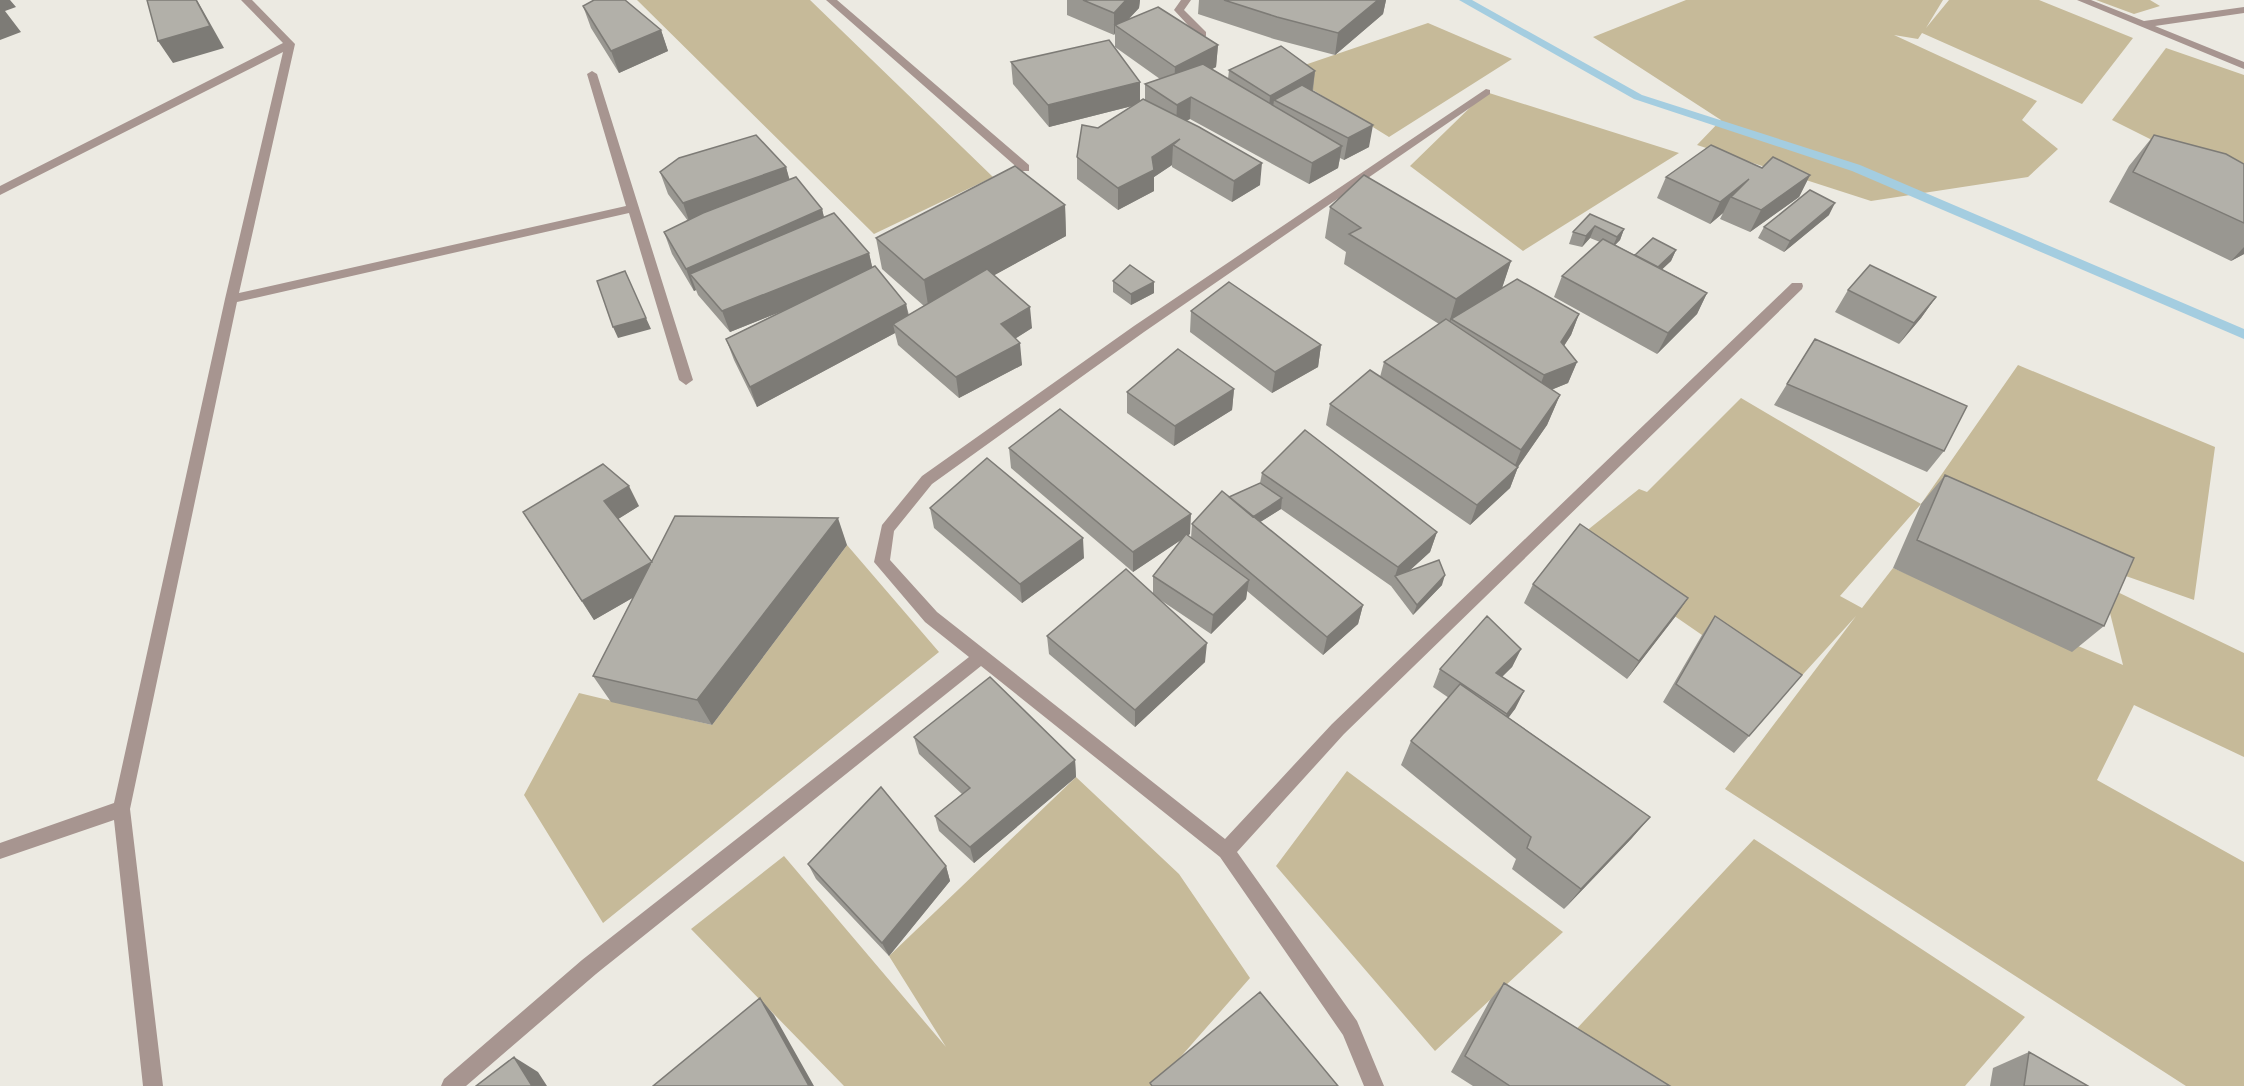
<svg xmlns="http://www.w3.org/2000/svg" width="2244" height="1086" viewBox="0 0 2244 1086" font-family="'DM Sans',sans-serif">
<style>
.green{fill:#c6ba99}
.lines{fill:none;stroke-linecap:round;stroke-linejoin:round}
.stream{fill:#a4cde0;fill-rule:evenodd}
.minor{fill:#a79590;fill-rule:evenodd}
.wall{fill:#999791}
.shaded-wall{fill:#7d7b76}
.building{fill:#b2b0a9;stroke:#7d7b76;stroke-width:1.5}
</style>
<rect width="100%" height="100%" fill="#eceae2"/>
<path class="green" d="M637,0h173l183,177 -119,57z
M1686,0h257l-17,28 23,-28h90l94,38 -51,66 -160,-71 -4,6 -24,-4 143,66 -15,19 36,29 -30,28 -157,24 -174,-56 24,-25 -128,-83z
M2096,0h54l10,6 -26,8z
M1428,23l84,36 -123,78 -105,-65z
M2166,48l78,27v111l-132,-66z
M1486,92l193,61 -156,98 -113,-85z
M2018,365l197,82 -21,153 -273,-96 -81,92 22,12 31,-40 230,97 -20,-80 141,68v104l-110,-52 -37,75 147,82v224h-58l-461,-297 131,-173 -70,77 -216,-149 69,-55 8,3 94,-94 180,106z
M847,545l92,107 -336,271 -79,-128 55,-102 133,32z
M1347,771l216,161 -128,119 -159,-185z
M1076,777l103,97 71,104 -95,108h-311l-153,-157 93,-73 162,191 -57,-91z
M1754,839l271,178 -60,69h-319l-77,-49z"/>
<g class="lines">
<path class="stream" d="M1459,0h13l170,95 218,70 384,164v10l-392,-168 -218,-72z"/>
<path class="minor" d="M241,0h11l43,44 -56,249 387,-87 -39,-132 5,-3 5,3 96,306 -7,5 -7,-5 -50,-167 -392,89 -107,507 33,277h-20l-29,-266 -114,39v-16l114,-40 111,-504 58,-247 -283,143v-9l283,-143z
M826,0h11l192,165v6h-8z
M1181,0h10l-7,10 22,22v4h-8l-24,-26z
M2077,0h14l53,21 100,-14v6l-89,13 89,36v7z
M1486,89l4,1v4l-346,238 -212,152 -38,47 -4,29 47,52 288,227 107,-115 460,-441h10l1,3 -1,3 -458,445 -107,118 120,169 27,65h-20l-21,-51 -123,-178 -239,-191 -385,308 -130,112h-25l3,-7 138,-119 387,-303 -44,-35 -51,-60 8,-37 40,-49 212,-150z"/>
</g>
<path class="wall" d="M1067,0h73l-1,8 -11,12 90,25 -2,22 -4,2 16,10 1,-9 86,1 -2,20 56,56 -25,13 -4,-2 -2,10 -29,16 -119,-65 -4,2 74,64 -28,17 -60,-35v-2l-18,12v14l-36,19 -41,-31v-22l21,-29 34,-22 -83,21 -36,-43 -2,-22 129,20v19l5,-1v-16l15,-5 -45,-32v-14l-1,2 -47,-20z
M1199,0h187l-3,14 -48,41 -61,-16 -76,-25z
M583,6l78,24 7,21 -49,22 -28,-45z
M2154,135l90,29v90l-13,7 -122,-59 20,-36z
M786,167l3,13 33,29 2,8 45,36 3,14 34,37 3,11 15,-9 -42,-37 -6,-31 189,-33 1,31 -72,39 38,53 -17,11 7,26 -63,33 -61,-53 -3,-12 -138,74 -23,-47 -8,-21 56,-28 -52,21 -32,-37 -2,-5 -2,1 -22,-37 -8,-22 24,-11 -20,-27 -8,-22z
M1762,168l48,7 -11,22 -49,35 -30,-13 3,-6 -13,11 -53,-26 9,-21z
M1330,207l181,54 -9,27 77,26 -8,21 -7,11 13,16 -9,21 -17,7 9,5 -13,30 -29,42 -8,21 -40,37 -144,-100 4,-21 50,-27 4,-15 55,-38 -95,-60 2,-12 -21,-14z
M1590,214l34,15 -4,11 -5,5 20,10 41,-5 -5,11 -9,8 45,24 -10,21 -40,40 -103,-57 8,-21 38,-34 -10,-4 -8,9 -13,-3 4,-12z
M1829,215l-45,37 -26,-14 6,-11z
M1113,281l41,12 -23,12 -18,-13z
M1848,290l88,7 -15,21 -22,26 -64,-32z
M1191,311l130,34 -3,22 -46,26 -82,-61z
M1815,339l129,112 -17,21 -153,-67z
M1234,389l-2,21 -58,36 -47,-33v-21z
M1009,448l181,86 -2,1 3,3 1,-14 37,-27 31,-14 2,-10 175,59 -7,20 -21,19 33,14 -29,30 -22,-29 -110,-77 -21,13 103,83 -5,19 -35,31 -76,-64 -1,8 -35,35 -52,-35 46,63 -70,65 -86,-73 -2,-18 106,-43v-17l29,-37 -49,33 -122,-104z
M1945,475l159,151 -32,26 -179,-84 28,-64z
M639,506l-21,13 34,43 195,-17 -135,180 -101,-23 -18,-26 41,-79 -40,23 -71,-108z
M930,508l154,50 -62,45 -88,-75z
M1533,584l155,14 -13,19 -48,62 -103,-76z
M1715,616l34,120 -15,17 -71,-51 39,-67z
M1521,649l-9,18 -10,10 22,14 -9,18 -7,8 142,100 -19,22 -67,70 -52,-40 4,-10 -115,-94 10,-24 38,-43 -16,-11 7,-18z
M914,737l161,23 1,17 -102,86 -35,-32 -4,-15 27,-22 -43,-40z
M808,864l138,2 4,15 -61,75 -73,-77z
M1504,983l166,103h-197l-22,-14 39,-72z
M2029,1052l59,34h-98l3,-18z"/>
<path class="shaded-wall" d="M0,0h10l6,7 -11,4 16,21 -21,8z
M196,0h1l27,48 -51,15 -15,-22z
M1126,0h14l-1,8 -20,21 -4,-4v8l-1,2v-22z
M1378,0h8l-3,14 -48,41 3,-22z
M661,30l7,21 -49,22 -8,-22z
M1218,45l-2,22 -42,21 1,-21z
M1315,71l-3,22 -38,7 -2,15 -4,3 2,-22z
M1140,82v22l-91,23 -1,-22z
M1191,97l-1,22 -14,7 1,-21z
M1373,125l-4,22 -25,13 4,-22z
M1180,139l-7,6 -1,20 -18,12v14l-36,19v-22l34,-31z
M1342,146l-4,22 -29,16 3,-21z
M1262,163l-2,22 -28,17 2,-21z
M786,167l6,21 -102,36 -7,-21z
M1810,175l-11,22 -49,35 11,-22z
M1749,179l-18,18 -8,16 -13,11 10,-22z
M1835,203l-6,12 -45,37 6,-11z
M1065,205l1,31 -137,75 -5,-31z
M822,209l5,22 -137,43 6,16 -2,1 -8,-22z
M1595,226l-5,12 -8,9 4,-11z
M1624,229l-4,11 -8,8 5,-11z
M2244,247v7l-13,7z
M1676,250l-5,11 -19,18 5,-12z
M869,253l5,22 -144,57 -8,-21z
M1511,261l-10,30 -50,28 -2,10 -2,1 9,-31z
M1154,282v11l-23,12v-11z
M1707,293l-10,21 -40,40 11,-21z
M1936,297l-15,21 -22,26 15,-21z
M906,304l4,21 -17,-1 2,9 -138,74 -7,-20z
M1030,307l2,21 -29,18 -2,-22z
M1579,314l-8,21 -19,29 9,-22z
M646,318l5,11 -33,9 -5,-11z
M1020,343l2,22 -63,33 -3,-21z
M1321,345l-3,22 -46,26 3,-21z
M1577,362l-9,21 -32,13 8,-21z
M1234,389l-2,21 -58,36 1,-20z
M1560,395l-13,30 -30,43 1,-1 -8,21 -40,37 7,-20 35,-32 9,-23z
M629,486l10,20 -24,15 -11,-20z
M1282,498l-1,11 -32,20 2,-11z
M1191,514l-1,20 -57,38v-20z
M838,518l9,27 -135,180 -15,-25z
M1437,532l-7,20 -32,29 -3,-5 3,-9z
M1083,538l1,20 -62,45 -2,-19z
M652,562l10,19 -68,39 -12,-19z
M1445,575l-3,10 -29,30 4,-10z
M1249,580l-3,19 -35,35 2,-19z
M1688,598l-13,19 -48,62 12,-18z
M1363,605l-5,19 -35,31 4,-18z
M1207,643l-2,19 -70,65v-17z
M1521,649l-9,18 -25,24 9,-18z
M1524,691l-9,18 -17,23 9,-18z
M1075,760l1,17 -102,86 -4,-16z
M1650,817l-19,22 -67,70 17,-20z
M946,866l4,15 -61,75 -7,-13z
M760,998l14,17 40,71h-5z
M514,1057l24,15 9,14h-15z"/>
<path class="building" d="M147,0h49l14,26 -52,15z
M594,0h31l36,30 -50,21 -28,-45z
M1083,0h43l-12,13z
M1224,0h154l-40,33 -61,-16z
M1158,7l60,38 -43,22 -60,-42z
M1109,40l31,42 -92,23 -37,-43z
M1281,46l34,25 -45,25 -41,-26z
M1203,64l139,82 -30,17 -121,-66 -14,8 -32,-21z
M1302,85l71,40 -25,13 -74,-38z
M1143,99l56,28 63,36 -28,18 -61,-36 7,-6 -28,18 2,13 -36,18 -41,-31 5,-32 16,3z
M756,135l30,32 -103,36 -23,-31 19,-14z
M2154,135l72,19 18,10v59l-111,-51z
M1711,145l51,23 11,-11 37,18 -49,35 -30,-13 18,-18 -29,23 -54,-25z
M1015,166l50,39 -141,75 -48,-42z
M1364,175l147,86 -55,38 -107,-65 12,-6 -31,-21z
M796,177l26,32 -136,60 -22,-37 39,-19z
M1810,190l25,13 -45,38 -26,-14z
M834,213l35,40 -147,58 -32,-37z
M1590,214l34,15 -7,8 -22,-11 -9,10 -13,-4z
M1653,238l23,12 -18,17 -23,-12z
M1603,239l104,54 -39,40 -106,-57z
M1130,265l24,17 -23,12 -18,-13z
M1870,265l66,32 -22,26 -66,-33z
M875,266l31,38 -156,83 -24,-48z
M987,269l43,38 -29,17 19,19 -64,34 -63,-53z
M625,271l21,47 -33,9 -16,-46z
M1517,279l62,35 -18,28 16,20 -33,13 -93,-56z
M1229,282l92,63 -46,27 -84,-61z
M1446,319l114,76 -39,55 -137,-88z
M1815,339l152,67 -23,45 -157,-67z
M1178,349l56,40 -59,37 -48,-34z
M1370,370l148,97 -41,38 -147,-101z
M1060,409l131,105 -58,38 -124,-104z
M1305,430l132,102 -39,35 -136,-94z
M987,458l96,80 -63,46 -90,-76z
M603,464l26,22 -25,15 48,61 -70,39 -59,-89z
M1945,475l189,83 -30,68 -187,-86z
M1260,483l22,15 -29,19 -24,-20z
M1222,491l141,114 -36,32 -135,-113z
M675,516l163,2 -141,182 -104,-24z
M1580,524l108,74 -49,63 -106,-77z
M1186,534l63,46 -36,35 -60,-39z
M1439,560l6,15 -28,30 -22,-29z
M1126,569l81,74 -72,67 -88,-74z
M1487,616l34,33 -25,24 28,18 -17,23 -67,-45z
M1715,616l87,59 -53,61 -73,-52z
M990,677l85,83 -105,87 -35,-31 35,-28 -56,-51z
M1460,684l190,133 -69,72 -54,-41 4,-11 -120,-96z
M881,787l65,79 -64,77 -74,-79z
M1504,983l166,103h-160l-45,-30z
M1260,992l78,94h-186l-2,-3z
M760,998l49,88h-156z
M2029,1052l59,34h-64z
M514,1057l18,29h-56z"/>
</svg>
